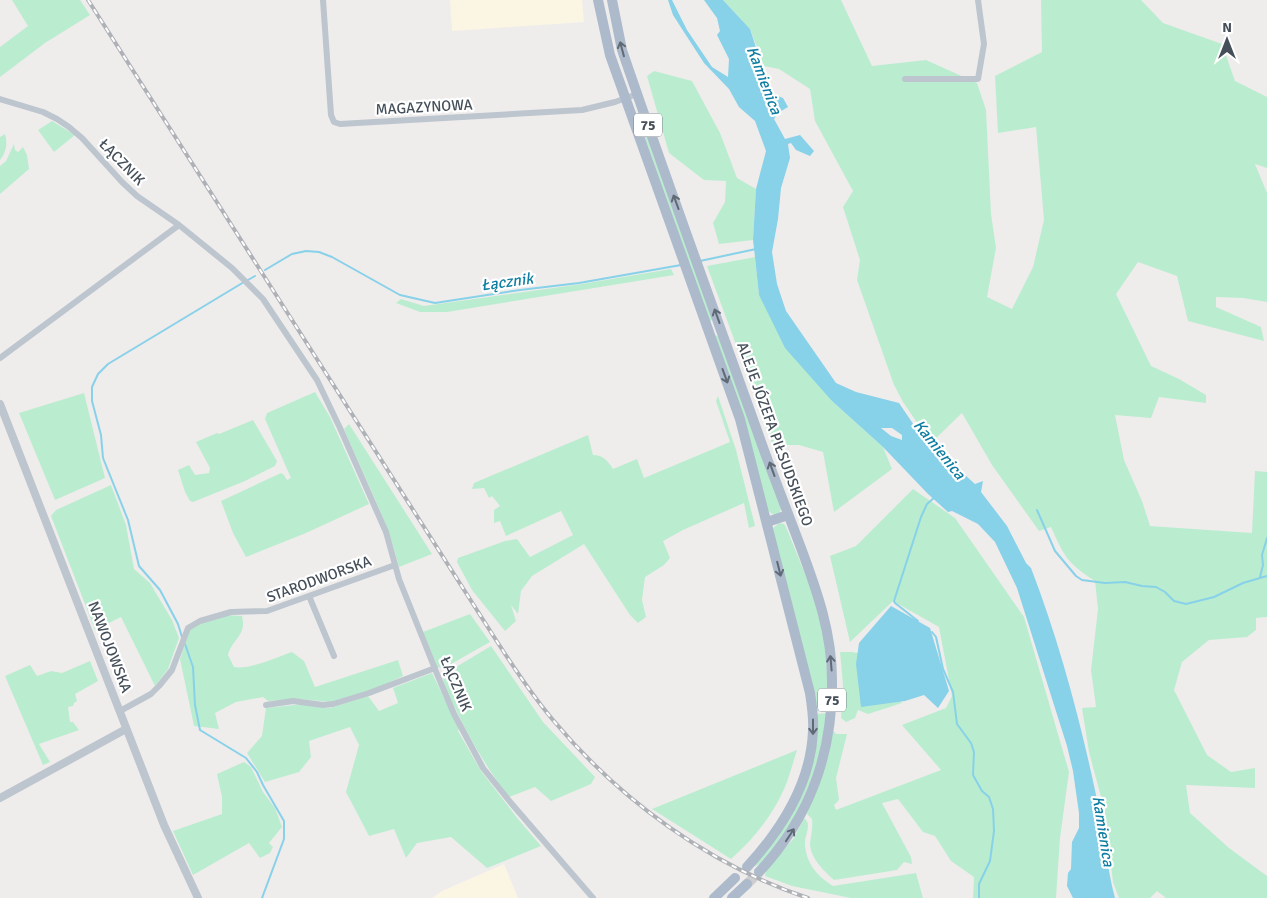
<svg xmlns="http://www.w3.org/2000/svg" width="1267" height="898" viewBox="0 0 1267 898" font-family="Signika,sans-serif">
<style>
.commercial{fill:#fbf5e4}
.green{fill:#baedcf}
.water{fill:#87d1e9;fill-rule:evenodd}
.lines{fill:none;stroke-linecap:round;stroke-linejoin:round}
.stream{stroke:#87d1e9;stroke-width:2}
.primary-tunnel{stroke:#cdcdcf;stroke-width:10;stroke-dasharray:10 5;stroke-linecap:butt}
.minor{stroke:#bdc6ce;stroke-width:6}
.tertiary{stroke:#bdc6ce;stroke-width:8}
.primary{stroke:#acbacb;stroke-width:10}
.rail-casing{stroke:#aeb1b6;stroke-width:4}
.rail{stroke:#fff;stroke-width:2;stroke-dasharray:5.5;stroke-linecap:butt}
.oneway{stroke:#5f6a76}
.labels{text-anchor:middle;stroke-width:4.5;stroke-linejoin:round;paint-order:stroke}
.shield{fill:#fff;stroke:#7d848b;stroke-width:1}
.shield-label{font-size:14px;font-weight:bold;fill:#454f59}
.street-label{font-size:15px;fill:#454f59;stroke:#fff}
.water-label{font-size:16px;font-style:italic;fill:#0f7ea2;stroke:#fff}
</style>
<rect width="100%" height="100%" fill="#efecec"/>
<path class="commercial" d="M450,0h132l2,22 -132,9z
M504,864l14,34h-86l10,-7z"/>
<path class="green" d="M12,0h68l10,15 -45,28 -45,34v-30l28,-21z
M723,0h118l31,66 54,-6 51,23 9,27 5,104 5,34 -9,49 25,12 21,-42 11,-47 -8,-93 -38,6 -3,-57 47,-24 -1,-52h100l22,23 59,21 13,37 32,16v71l-12,-4 12,29v109l-24,-4 -27,-1v10l45,20 3,14 -76,-20 -11,-45 -39,-14 -22,32 35,72 28,13 27,16v8l-47,-6 -8,21 -36,-3 9,45 18,41 8,25 102,7 3,-62 12,1v145l-11,1v12l-9,7 -38,3 -27,22 -8,28 33,65 24,17 24,-4v20l-69,-3 4,28 39,35 38,28v22h-101l-9,-7 -7,7h-31l-6,-16 -9,-74 -15,-56 -7,-44 14,-1 -5,-37 7,-61 -3,-28c-28,-18 -31,-25 -44,-54l-12,4 -47,-66 -30,-52 -31,30 -28,-41 -9,-17 -37,-105 3,-20 -17,-53 10,-16 -38,-70 -5,-32 -31,-20 -15,-3 -14,-37z
M654,71l38,10 28,52 17,45 19,11 -3,51 -34,4 -6,-21 12,-21 1,-21 -22,-1 -35,-27 -22,-77z
M52,121l23,14 -21,17 -16,-22z
M5,134c3,9 1,19 -5,26v-23z
M645,134h2l66,184 -3,4 -66,-187z
M14,144l1,6 3,2 5,-5 4,8 2,14 -29,25v-28l6,-5z
M755,257l4,38 73,106 51,46 9,22 -58,43 -11,-60 -24,-7h-26l-66,-179z
M671,269l3,6 -227,37h-27l-24,-9 5,-4 23,7 158,-22z
M715,335l4,2 62,170 -1,6 -6,2 -6,-4z
M315,392l15,25 39,87 -63,29 -60,24 -13,-24 -12,-32 60,-28 3,2 3,5 4,-2 -26,-59 2,-6z
M84,393l21,85 -50,22 -36,-87z
M718,396l18,54 19,76 -6,2 -5,-25 -61,27 -20,11 7,17 -6,7 -19,12 -3,23 4,17 -8,6 -8,-8 -46,-71 -52,32 -11,15 -3,23 -7,-9 5,16 -11,10 -33,-41 -15,-28 1,-4 47,-17 12,-2 13,18 43,-22 -12,-24 -55,25 -6,-15 -6,2v-13l6,-4 -8,-10 -3,2 -5,-10 -12,1 2,-6 114,-48 5,20c10,0 15,6 20,14l24,-10 7,19 86,-36 -14,-41z
M253,420l24,41 -2,5 -30,15 -52,21 -3,-1 -5,-9 -7,-22 11,-5 6,10 14,-2 1,-5 -14,-26 21,-9 2,1z
M349,424l83,130 -33,13c-12,-49 -36,-92 -55,-138z
M111,485l15,40 8,44 16,14 22,37 7,18 -11,31 -13,17 -34,-69 -26,13 -44,-114 5,-6z
M913,489l42,29 69,99 45,155 -9,66 -4,60h-83l1,-21 -23,-16 -16,-25 -12,-4 -25,-33 -16,4 29,54 1,7 -8,-2 -7,8 -63,10c-10,-9 -24,-22 -24,-37 1,-8 3,-15 2,-24l-5,-5 13,-34 13,-50 3,4h11l-11,44 3,22 -5,5 2,5 105,-40 -39,-45 44,-17 6,-12 -13,-69 -46,-26 -43,41 -20,-86 26,-10z
M779,523l5,1 2,3 26,64 14,54 2,65 -12,1 -42,-177 -1,-6z
M470,614l20,28 -46,26 -7,-1 -14,-35z
M226,615l16,1c5,20 -10,23 -14,39l6,12c16,3 43,-10 58,-15l12,9 11,26 83,-27 5,16 -26,12 -47,14 -31,-3 -31,2 -5,-4 -27,5 -21,11 4,16 -25,-3 -14,-67 10,-30 11,-6z
M491,646l52,76 52,55 -4,7 -40,17 -16,-14 -26,10c-21,-27 -38,-56 -53,-87 -5,-10 -11,-20 -13,-32l8,-8z
M840,652h12l12,2 14,25 24,24 -34,11 -10,-4 -3,8 -9,4 -5,-4 2,-33z
M90,661l8,20 -23,13 2,7 -3,2 -1,3 -5,1 2,15h3l6,8 -40,14 11,18 -7,3 -38,-89 25,-11 7,11 14,-5 11,2z
M432,673l27,56 -1,2 23,40 37,48 23,27 -54,22 -36,-31 -34,6 -11,15 -12,-29 -25,7 -23,-44 13,-47 -9,-18 -41,14 2,16 -12,15 -34,10 -18,-29 15,-17 4,-28 37,-4 14,3 13,1 38,-12 11,15 19,-8 -5,-15z
M828,713l-5,29 -11,37 -23,51 -29,34 -9,4 41,-57 24,-97z
M797,750c-4,12 -7,25 -12,37 -12,28 -32,53 -54,72l-79,-50z
M244,762l7,5 12,25 12,16 7,19 -13,16 4,4 -3,6 -10,5 -11,-15 -56,32 -20,-44 49,-17v-17l-5,-23z
M804,818c9,7 0,17 1,26 1,19 12,32 28,42l83,-13 7,25h-72l-59,-12 -27,-10 1,-5 28,-33z"/>
<path class="water" d="M668,0h4l15,30 25,37 16,10 1,-18 -12,-24 3,-4 -3,-13 -13,-18h19l27,29 21,64 12,5 5,9 -10,6 -4,6 11,20 15,-4 14,16 -4,5 -14,-6 -5,-7 -3,1 2,14 -9,30 -3,31 -6,33 5,32 9,27 50,72 20,9 43,11 23,34 32,38h11l10,9 8,-3 -2,11 26,34 19,37 5,5c30,78 51,159 68,241 6,30 8,60 16,89h-42l-6,-12 1,-13 3,-4 1,-27 7,-14v-15l-6,-42 -6,-25 -50,-158 -22,-46 -17,-18 -26,-13 -4,1 -20,-18 -45,-47 -51,-46 -47,-53 -26,-53 -4,-38 -2,-17 3,-51 10,-38 -11,-30 -16,-14 -10,-18 -25,-26 -31,-48zM881,428h11l10,7v5l-11,-4z
M891,606l39,22 19,63 -11,17 -14,-13 -19,6 -44,6 -5,-43 3,-21z"/>
<g class="lines">
<path class="stream" d="M700,261l56,-12
M265,270l27,-16 14,-3 13,1 13,5 68,38 35,8 85,-13 59,-7 102,-18
M248,280l7,-4
M1037,510l18,41 21,25 6,4 23,3 20,-1 17,4 14,1 9,5 9,9 12,3 28,-7 29,-14 24,-7
M1260,577l3,-12 -1,-10 5,-17
M918,621l-23,-18 -1,-2 27,-84 6,-13 8,-7
M932,632l4,5 7,32 10,23 4,32 14,19 3,9 -1,23 9,16 7,6 4,12 1,22 -4,30 -11,23v14
M182,637l-4,-13 -18,-34 -21,-24 -11,-46 -25,-62 -2,-23 -9,-34v-14l6,-13 10,-10 136,-82
M185,644l8,23 2,38 5,25 46,28 11,14 6,13 21,36v18l-22,59"/>
<path class="primary-tunnel" d="M747,884l12,-12"/>
<path class="minor" d="M323,0l8,115 3,7 6,2 242,-14 33,-8 22,-8
M905,79h73l6,-35 -6,-44
M0,99l43,13 14,7 12,8 13,11 40,44 15,14 42,29 53,43 31,31 54,81 23,48 46,104 13,47 38,95 17,40 29,54 28,35 82,95
M0,358l179,-133
M309,596l25,60
M266,705l27,-4 30,4 10,-1 36,-11 66,-25
M120,711l31,-17 8,-8 13,-16 16,-42 12,-7 31,-9 36,-1 128,-46"/>
<path class="tertiary" d="M0,404l164,421 34,73
M0,798l126,-69"/>
<path class="primary" d="M598,0l12,55 130,364 70,274c2,13 4,26 3,38 -2,52 -32,99 -66,136
M612,0l10,50c46,135 95,268 143,403 12,31 24,63 36,95 16,43 31,85 31,132 1,73 -23,139 -73,192
M767,522l21,-7
M714,898l21,-20
M732,898l15,-14"/>
<defs>
<path id="rail" d="M88,0l408,640c18,28 36,55 57,80 67,80 156,145 255,178"/>
</defs>
<use href="#rail" class="rail-casing"/>
<use href="#rail" class="rail"/>
</g>
<defs><path id="oneway-shaft" d="M-6 0H5M1.5-3L5.5 0L1.5 3" fill="none" stroke-width="1.6" stroke-linecap="round" stroke-linejoin="round" transform="scale(1.25)"/></defs>
<g class="oneway">
<use href="#oneway-shaft" transform="translate(622 49) rotate(-105)"/>
<use href="#oneway-shaft" transform="translate(676 202) rotate(-110)"/>
<use href="#oneway-shaft" transform="translate(717 316) rotate(-110)"/>
<use href="#oneway-shaft" transform="translate(725 376) rotate(70)"/>
<use href="#oneway-shaft" transform="translate(772 469) rotate(-110)"/>
<use href="#oneway-shaft" transform="translate(779 569) rotate(76)"/>
<use href="#oneway-shaft" transform="translate(831 663) rotate(-95)"/>
<use href="#oneway-shaft" transform="translate(813 727) rotate(90)"/>
<use href="#oneway-shaft" transform="translate(790 835) rotate(-57)"/>
</g>
<g class="labels">
<g class="shield">
<rect x="634" y="113.5" width="28" height="23" rx="4"/>
<rect x="818" y="688.5" width="28" height="23" rx="4"/>
</g>
<g class="shield-label">
<text x="648" y="130">75</text>
<text x="832" y="705">75</text>
</g>
<g class="street-label">
<text transform="translate(424 107) rotate(-3)" y="5">MAGAZYNOWA</text>
<text transform="translate(122 162) rotate(46)" y="5">ŁĄCZNIK</text>
<text transform="translate(775 434) rotate(70)" y="5">ALEJE JÓZEFA PIŁSUDSKIEGO</text>
<text transform="translate(319 579) rotate(-20)" y="5">STARODWORSKA</text>
<text transform="translate(110 647) rotate(69)" y="5">NAWOJOWSKA</text>
<text transform="translate(456 684) rotate(67)" y="5">ŁĄCZNIK</text>
</g>
<g class="water-label">
<text transform="translate(765 80) rotate(69)" y="6">Kamienica</text>
<text transform="translate(507 281) rotate(-8)" y="6">Łącznik</text>
<text transform="translate(940 449) rotate(51)" y="6">Kamienica</text>
<text transform="translate(1104 831) rotate(81)" y="6">Kamienica</text>
</g>
</g>
<g transform="translate(1227 40)" stroke="#ffffff" stroke-width="4" paint-order="stroke">
<path d="M0-4L9 19L0 12L-9 19Z" fill="#454f59"/>
<text y="-8" font-size="14" font-weight="bold" text-anchor="middle" fill="#454f59">N</text>
</g>
</svg>
